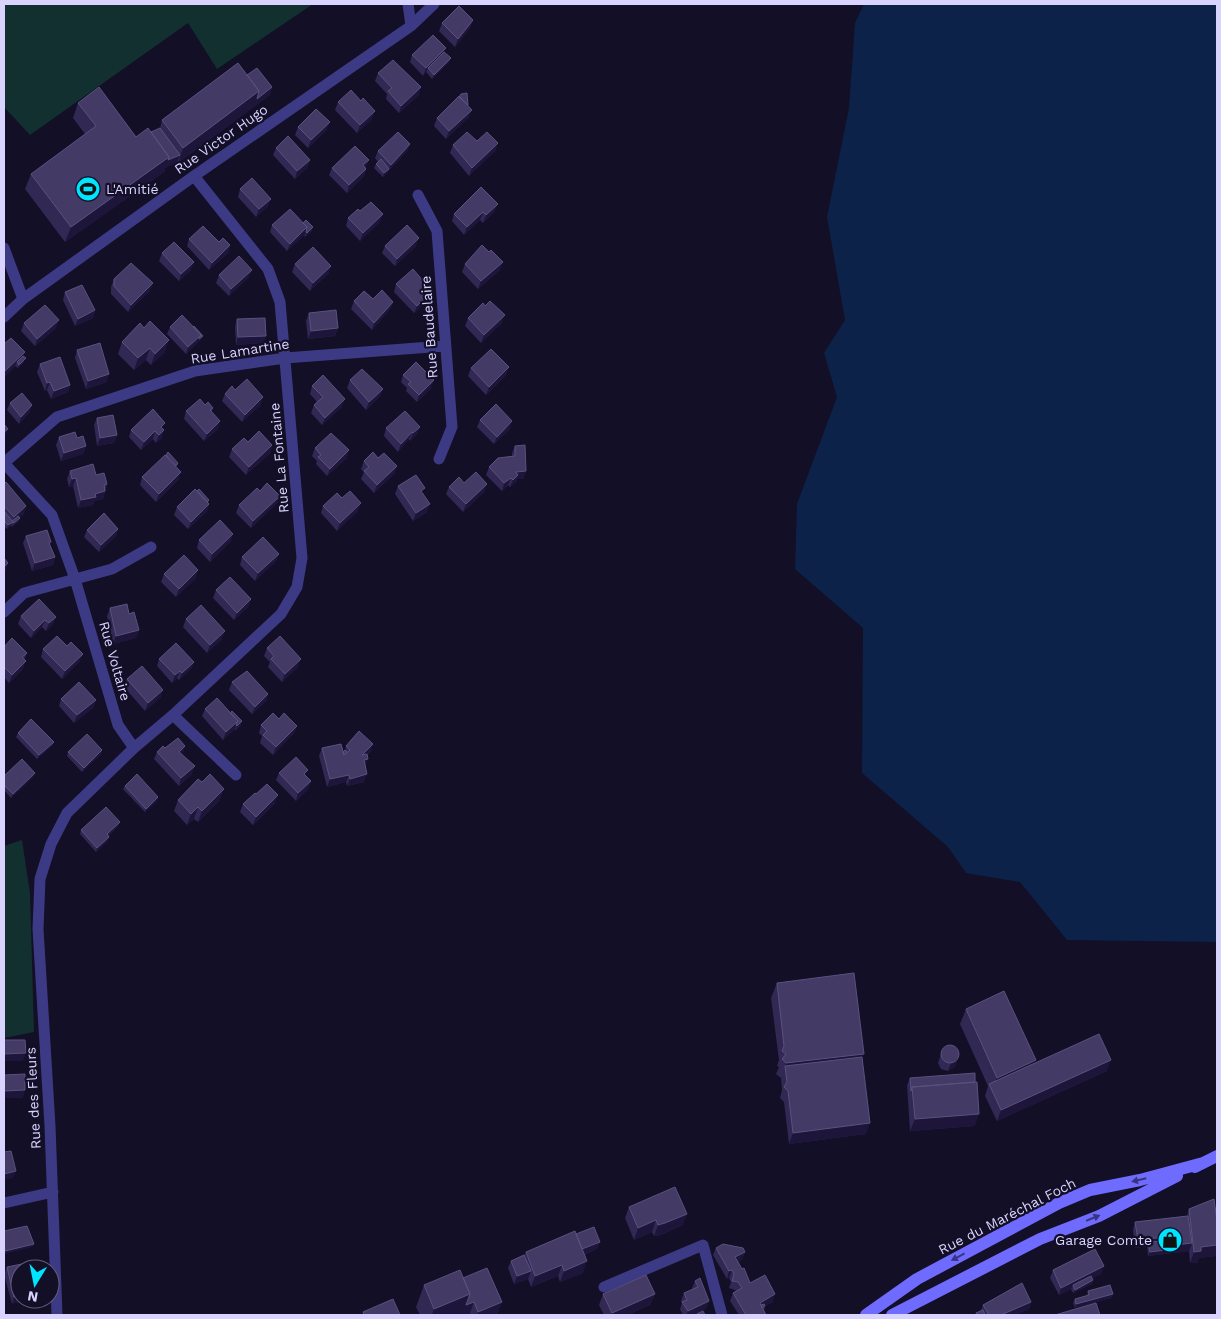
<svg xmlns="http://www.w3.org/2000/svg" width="1221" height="1319" viewBox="0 0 1221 1319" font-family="'Work Sans',sans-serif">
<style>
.green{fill:#12302f}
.water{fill:#0c2248}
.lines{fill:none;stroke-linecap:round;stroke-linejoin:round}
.street{stroke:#3d3a85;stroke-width:11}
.secondary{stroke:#6f6bff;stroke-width:12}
.wall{fill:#312854}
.shaded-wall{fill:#1d163a}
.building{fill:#433a66;stroke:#5a527e}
.oneway{fill:#38347d}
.labels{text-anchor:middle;stroke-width:4.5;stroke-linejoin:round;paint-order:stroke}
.street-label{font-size:14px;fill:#d9d4ff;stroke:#130f26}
.poi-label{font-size:14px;fill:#d9d4ff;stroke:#130f26;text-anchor:start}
</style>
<rect width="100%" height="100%" fill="#130f26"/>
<path class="green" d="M4,4h309l-96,65 -29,-46 -158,112 -26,-28z
M22,840l8,53 4,139 -30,6v-192z"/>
<path class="water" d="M864,4h353v938l-150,-2 -47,-58 -54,-9 -18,-26 -86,-74 1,-145 -68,-59 2,-65 40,-107 -13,-44 21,-33 -18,-103 22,-109 6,-85z"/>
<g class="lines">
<path class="street" d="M411,26l23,-22
M418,195l19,36 15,196 -13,32
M4,248l19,51
M4,317l19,-18 171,-123 217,-150 -3,-22
M4,612l20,-19 88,-24 39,-22
M173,715l63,60
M134,748l-16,-23 -43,-146 -23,-64 -48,-52 53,-46 138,-46 90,-13 159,-12
M4,1203l49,-11
M604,1287l99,-42 19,70
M57,1315l-7,-189 -12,-197 2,-50 11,-35 16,-31 67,-65 39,-33 108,-101 16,-27 5,-29 -22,-256 -12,-33 -74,-93"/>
<path class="secondary" d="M1195,1167l22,-11
M866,1315l51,-36 142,-76 31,-13 50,-10 63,-17
M892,1315l148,-76 59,-23 78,-40"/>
</g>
<path class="wall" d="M473,20l-3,8 -15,19 -16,-16 3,-8z
M444,52l7,6 -2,4 -17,17 -6,-7 -3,4 -13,-14 2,-7z
M378,73l41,22 -20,18 -13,-14 1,-5 -12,-13z
M247,75l25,12 -2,8 -92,68 -1,-1 -12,6 -1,4 -99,70 -40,-53 6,-15 54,-40 -12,-16 5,-15 58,34 15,-5 9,-4 2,-8z
M338,102l34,17 -15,14 -22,-23z
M468,105l1,12 -23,22 -12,-13 3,-8z
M298,127l29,2 -19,19 -13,-13z
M477,141l21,2 -3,8 -26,25 -19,-23 3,-8z
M410,144l-3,7 -24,26 -9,-9 2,-4 2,-2 -3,-4 3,-7z
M276,148l34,12 -3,8 -12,11 -22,-24z
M332,168h33l1,1 -2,7 -17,17 -18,-18z
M240,189l28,17 -12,11 -18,-20z
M360,211l20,11 -20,19 -14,-15 2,-8z
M495,211l-12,12 -3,-3 -16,15 -12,-14 2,-7z
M303,223l9,8 -7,6 -1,-2 -17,16 -17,-19 2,-7z
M189,239l41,6 -2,8 -19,17 -22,-24z
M385,246h31l-21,20 -13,-13z
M489,252l11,18 -22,19 -16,-17 3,-8z
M162,253l29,17 -12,11 -20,-20z
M295,264l36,2 -3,8 -18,17 -18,-19z
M219,275l30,2 -20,19 -13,-13z
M114,279l36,12 -22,21 -17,-18v-7z
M396,284l29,5 -1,4 3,3 -3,8 -10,9 -20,-21z
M65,292l30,18 -2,8 -18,8 -12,-26z
M373,299l20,3 -3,7 -18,21 -21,-21 3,-8z
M309,313l29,15 -3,8 -27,3 -2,-18z
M468,318l34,5 -21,20 -16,-17z
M237,319l29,17 -3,7 -27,2 -1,-18z
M24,323l32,5 -21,18 -14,-15z
M170,327h23l10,9 -2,3 -15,15 -19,-20z
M122,342l43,10 -14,13 -5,-5 -12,10 -16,-16z
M77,350l30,32 -21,7 -11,-31z
M25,352l-2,4 1,6 -6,6 -3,-2 -11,11z
M40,364l30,21 -2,7 -17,7 -4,-9 -2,1 -8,-19z
M471,368l35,7 -20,20 -18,-19z
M403,375l28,13 -14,14 -11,-11 1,-3 -6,-6z
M350,380l33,9 -3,7 -14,14 -19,-22z
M312,386l30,21 -20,18 -11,-12 3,-8 3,-3 -7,-8z
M225,394l36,11 -19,17 -20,-21z
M10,403l22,2 -3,8 -10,11 -12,-14z
M205,405l8,3 -1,3 6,18 -14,12 -20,-22 2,-8z
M97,418l20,17 -3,8 -17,3 -3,-21z
M480,420l30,9 -16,15 -17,-17z
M420,427l-3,7 -7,7 -1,-2 -11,13 -14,-16 2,-8z
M163,429l-1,9 -6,5 -3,-4 -12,11 -12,-13 2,-7z
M59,437l18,1 9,8 -3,8 -22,7 -5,-16z
M248,442l24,3 -2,8 -24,22 -17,-18 3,-8z
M515,446l11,25 -3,8h-6l-1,3 -6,5 -2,-2 -6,6 -16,-16 3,-8 23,-11v-3z
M315,448l32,10 -20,18 -11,-12 1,-3 -5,-5z
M378,458l19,8 -3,8 -20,19 -13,-14 3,-7 -3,-3 3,-8z
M70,471l26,4 11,9 -4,15 -9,2 -1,4 -15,3 -5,-22 -4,1 -2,-8z
M142,477l37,2 -23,23 -16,-17z
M464,483l23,1 -3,8 -21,20 -17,-18 3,-7z
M4,484l20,30 -4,3 -1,4 -7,6 -1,-2 -4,4 -3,-3z
M398,486l25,8 4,18 -14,9 -18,-27z
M280,496l-3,7 -26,25 -15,-15 3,-8z
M342,498l16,13 -21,20 -16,-18 2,-7z
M209,500l-1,3 1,1 -2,7 -19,18 -14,-14 3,-8z
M118,529l-2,7 -17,16 -15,-15 3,-7z
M26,536l24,9 5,12 -2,8 -21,6 -9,-28z
M199,540l32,1 -21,21 -13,-14z
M279,554l-3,7 -21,20 -15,-16 2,-8z
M164,574l32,4 -20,19 -15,-15z
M216,590l35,9 -3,8 -14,13 -21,-22z
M110,608l19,6 10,16 -3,8 -23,6 -6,-28z
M21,616l35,1 -3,7 -7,7 -4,-4 -11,11 -13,-14z
M186,619l36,20 -15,14 -24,-26z
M4,647l23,6 -3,7 -1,9 -14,14 -5,-6z
M267,648l31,19 -16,15 -14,-15 2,-5 -6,-6z
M43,649l37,12 -18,18 -21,-22z
M159,659l35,3 -3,7 -12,11 -2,-2 -5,5 -15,-17z
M127,679l34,18 -16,14 -21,-24z
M232,682l36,12 -2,7 -14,13 -23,-24z
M61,699l33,8 -20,16 -15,-17z
M205,709l36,16 -5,5 -1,-1 -12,11 -21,-24z
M261,725l36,1 -3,7 -21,22 -13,-12 2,-7 -3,-3z
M18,733l36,9 -2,4 -15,13 -21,-22z
M185,746l-3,8 10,20 -13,12 -25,-27 3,-7 8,-4z
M346,746l25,5 -4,4 -3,27 -17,4 -1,-4 -19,5 -8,-31 3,-8 21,4 2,-2z
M102,750l-1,4 -19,18 -15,-16 1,-4z
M35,773l-2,4 -22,21 -7,-8v-14z
M279,773l27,3 5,5 -3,8 -12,12 -20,-21z
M125,786l33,11 -1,4 -12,11 -22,-23z
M256,794l19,9 -22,22 -13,-13 3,-8z
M178,800h42l-22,22 -4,-3 -7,6 -13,-14z
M120,822l-2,4 -10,10v5l-12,11 -16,-18 1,-4z
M777,983l85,74 4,77 -77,10 -5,-42 -4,-4 2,-8 -1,-12 -5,-4 3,-7 -2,-1 2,-6 -8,-62z
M966,1009l68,55 73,7 -110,50 -12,-25 3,-10 -28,-62z
M943,1048l12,19 -7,4 -7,-2 -3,-6z
M910,1078l65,48 -65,5 -3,-46z
M629,1207l54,18 -22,10 -7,1 -2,-4 -18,8 -9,-22z
M1189,1209l27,47 -17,2 -2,5h-7l-1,-12 -41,5 -1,-10 -12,2 -2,-18 2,-8 52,-6z
M576,1234l24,8 -3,7 -13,6 -1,18 -23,9 -2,-6 -27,11 -3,-8 -14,5 -6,-16 3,-7 13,-6 2,-3z
M716,1248l29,4 -3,7 -4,3 12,21 23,19 -8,4 -1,5 2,4h-27l-9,-14 3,-8 3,-2 -1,-1 -6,-2 2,-6 -2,-4 -2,1 -14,-24z
M1104,1266l-3,8 -9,4 1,2 -1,4 -19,9 -2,-4 -12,6 -9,-17 3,-8z
M7,1267l13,32 -8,5 -8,-30z
M463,1278l35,35 -5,2h-23v-2l-6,2h-44l-4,-8 8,-22z
M695,1281l11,28 -14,6h-9l-3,-6 2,-6 -1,-2 3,-8 9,-3 -1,-2z
M1088,1291l25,3 -2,4 -36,10 -2,-5 2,-4 12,-3z
M603,1294h52l-5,11 -23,10h-23l-5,-10z
M1031,1302l-2,7 -14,6h-38l4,-5 2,-5z"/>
<path class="shaded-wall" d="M473,20l-3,8 -15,19 3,-8z
M446,48l-3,8 -15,12 -2,4 -3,4 3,-8z
M451,58l-2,4 -17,17 2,-4z
M272,87l-2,8 -92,68 5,-15 76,-57z
M421,87l-2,8 -20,18 2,-7z
M472,110l-3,7 -23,22 3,-8z
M375,111l-3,8 -15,14 3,-8z
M330,122l-3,7 -19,19 3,-8z
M498,143l-3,8 -26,25 3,-8z
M410,144l-3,7 -24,26 1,-4 5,-4 2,-4z
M180,155l-3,7 -12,6 -1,4 -99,70 6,-15 98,-70z
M310,160l-3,8 -12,11 2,-8z
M369,160l-3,8 -6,5 3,-8z
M366,169l-2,7 -17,17 2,-8z
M271,199l-3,7 -12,11 3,-8z
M498,204l-3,7 -12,12 3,-8z
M483,212l-3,8 -16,15 3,-8z
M383,214l-3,8 -20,19 3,-8z
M307,227l-2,8 -18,16 3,-7z
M313,227l-1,4 -7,6 2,-4z
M419,238l-3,8 -21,20 2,-7z
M230,245l-2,8 -19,17 3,-7z
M194,262l-3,8 -12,11 2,-7z
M503,262l-3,8 -22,19 3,-8z
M331,266l-3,8 -18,17 3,-8z
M252,270l-3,7 -20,19 2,-7z
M153,283l-3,8 -22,21 3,-7z
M427,296l-3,8 -10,9 3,-7z
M393,302l-3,7 -18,21 2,-7z
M95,310l-2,8 -18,8 3,-7z
M505,315l-3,8 -21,20 3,-8z
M59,320l-3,8 -21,18 2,-7z
M338,328l-3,8 -27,3 3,-8z
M201,335l2,1 -2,3 -15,15 2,-7z
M266,336l-3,7 -27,2 2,-8z
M169,340l-4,12 -14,13 4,-11z
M150,348l-4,12 -12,10 4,-12z
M25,352l-3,8 -5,2 -2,4 -11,11v-5z
M26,358l-2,4 -6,6 1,-3z
M509,367l-3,8 -20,20 3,-8z
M109,374l-2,8 -21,7 2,-8z
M434,380l-3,8 -14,14 2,-7z
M50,382l-3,8 -2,1 2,-8z
M70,385l-2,7 -17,7 3,-8z
M383,389l-3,7 -14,14 3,-8z
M263,397l-2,8 -19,17 3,-7z
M345,399l-3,8 -20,18 3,-7z
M32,405l-3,8 -10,11 2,-7z
M220,421l-2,8 -14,12 3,-7z
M512,421l-2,8 -16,15 3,-7z
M420,427l-3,7 -7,7 3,-8z
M8,429l-3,7 -1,1v-5z
M164,430l-2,8 -6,5 3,-8z
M155,431l-2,8 -12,11 3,-8z
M412,432l-3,7 -11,13 3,-8z
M117,435l-3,8 -17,3 3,-8z
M272,445l-2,8 -24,22 3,-8z
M86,446l-3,8 -22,7 3,-8z
M349,450l-2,8 -20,18 3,-7z
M397,466l-3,8 -20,19 3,-8z
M526,471l-3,8h-6l-1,3 -6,5 6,-15z
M181,472l-2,7 -23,23 3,-8z
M76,478l-3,8 -4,1 3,-8z
M511,478l-3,7 -6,6 2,-8z
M487,484l-3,8 -21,20 3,-8z
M105,491l-2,8 -9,2 -1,4 -15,3 3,-8 14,-6z
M280,496l-3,7 -26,25 2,-7z
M361,503l-3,8 -21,20 3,-8z
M209,504l-2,7 -19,18 3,-7z
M430,504l-3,8 -14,9 3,-8z
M26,506l-2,8 -11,9 -1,-2 -1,5 -4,3 1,-4 4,-2 2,-6z
M20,518l-1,3 -7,6 2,-4z
M118,529l-2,7 -17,16 2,-7z
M233,534l-2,7 -21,21 2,-8z
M279,554l-3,7 -21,20 3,-8z
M55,557l-2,8 -21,6 3,-8z
M8,563l-2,8 -2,1v-5z
M198,570l-2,8 -20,19 3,-8z
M251,599l-3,8 -14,13 3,-7z
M56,617l-3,7 -7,7 3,-8z
M45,620l-3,7 -11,11 3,-7z
M139,630l-3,8 -23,6 3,-8z
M225,631l-3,8 -15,14 3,-8z
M83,654l-3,7 -18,18 3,-8z
M301,659l-3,8 -16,15 3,-8z
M26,661l-3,8 -14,14 3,-8z
M194,662l-3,7 -12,11 3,-7z
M180,671l-3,7 -5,5 3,-8z
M163,690l-2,7 -16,14 3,-8z
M268,694l-2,7 -14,13 3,-7z
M96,700l-2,7 -20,16 3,-8z
M238,721l-3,8 -12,11 3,-8z
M242,721l-1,4 -5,5 1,-4z
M297,726l-3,7 -21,22 3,-8z
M54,742l-2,4 -15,13 2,-4z
M373,744l-2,7 -12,12 3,-8z
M185,746l-2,7 -7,6 3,-7z
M102,750l-1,4 -19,18 2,-4z
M368,759l-3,8 -1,-7z
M195,766l-3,8 -13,12 2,-8z
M35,773l-2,4 -22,21 2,-4z
M367,774l-3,8 -17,4 3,-7z
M349,775l-3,7 -19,5 3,-8z
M311,781l-3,8 -12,12 2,-8z
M224,789l-4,11 -22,22 4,-11z
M278,795l-3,8 -22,22 3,-8z
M158,797l-1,4 -12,11 1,-3z
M198,807l-4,12 -7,6 4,-11z
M120,822l-2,4 -13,12 2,-4z
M109,837l-1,4 -12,11 1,-4z
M26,1053l-3,8h-19v-7z
M864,1054l-6,15 -73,-3 1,-3z
M958,1060l-3,7 -7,4 3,-8z
M1036,1060l-6,15 -38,16 5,-13z
M1111,1060l-4,11 -110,50 4,-11z
M25,1090l-2,8h-19v-7z
M979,1114l-4,12 -65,5 5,-12z
M870,1123l-4,11 -77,10 4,-11z
M16,1171l-3,7 -9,2v-6z
M687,1214l-4,11 -22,10 -7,1 4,-11z
M656,1220l-4,12 -18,8 4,-12z
M1166,1237l-3,7 -15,-2 -1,4 -12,2 3,-8z
M600,1242l-3,7 -20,9 3,-8z
M1192,1243l-3,8 -41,5 2,-4 16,-2 1,-4z
M34,1244l-1,3 -29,7 1,-3z
M1217,1245v8l-1,3 -17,2 -2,5h-7l4,-11 7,-5z
M745,1252l-3,7 -9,6 2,-8z
M587,1261l-4,12 -23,9 4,-11z
M562,1265l-4,11 -27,11 4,-11z
M1104,1266l-3,8 -27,14 -1,-3 -2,4 -12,6 2,-7z
M732,1270l-3,8 -2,1 2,-8z
M531,1271l-3,8 -14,5 3,-8z
M1093,1280l-1,4 -19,9 2,-3z
M470,1294l4,8 -4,11 -6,2h-32l2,-6z
M655,1294l-5,11 -23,10h-16l1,-2z
M775,1294l-2,8 -13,7v-6z
M1113,1294l-2,4 -36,10 1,-4z
M20,1295v4h13l-21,5 2,-7z
M709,1301l-3,8 -14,6h-6l2,-4z
M502,1302l-4,11 -5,2h-16l1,-3z
M1031,1302l-2,7 -14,6h-14z"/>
<path class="building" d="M459,6l14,14 -15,19 -16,-16z
M433,35l13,13 -20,20 -14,-13z
M444,52l7,6 -17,17 -6,-7z
M393,60l28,27 -20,19 -13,-15 4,-3 -14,-15z
M238,63l21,28 -76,57 -21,-28z
M257,68l15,19 -15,12 2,-8 -12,-16z
M99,87l37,50 12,-9 21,29 -98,70 -40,-53 65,-48 -18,-23z
M351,90l10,11 2,-3 12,13 -15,14 -22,-23z
M467,93l1,12 -9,-8 2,-3z
M459,96l13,14 -23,21 -12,-13z
M316,109l14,13 -19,18 -13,-13z
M160,128l20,27 -12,5 1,-3 -18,-25z
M398,132l12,12 -19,21 -13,-14z
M467,132l10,9 10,-9 11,11 -26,25 -19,-23z
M288,136l22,24 -13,11 -21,-23z
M355,146l14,14 -6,5 3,4 -17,16 -17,-17z
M381,159l8,10 -5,4 -8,-9z
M252,178l19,21 -12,10 -19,-20z
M481,187l17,17 -12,11 -3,-3 -16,15 -13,-13z
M371,202l12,12 -20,19 -15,-15 10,-9 2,2z
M290,209l17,18 -17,17 -18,-19z
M306,220l7,7 -6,6 -1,-1 1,-5 -4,-4z
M407,225l12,13 -22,21 -12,-13z
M203,226l16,16 4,-4 7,7 -18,18 -23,-24z
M174,242l20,20 -13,12 -19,-21z
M482,245l7,7 2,-2 12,12 -22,19 -16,-17z
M313,247l18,19 -18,17 -18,-19z
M239,256l13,14 -21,19 -12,-14z
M131,263l22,20 -22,22 -17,-19v-7z
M413,269l11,13 -3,2 4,5 -3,3 5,4 -10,10 -21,-22z
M82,285l13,25 -17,9 -13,-27z
M382,290l11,12 -19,21 -20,-22 10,-10 9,8z
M490,301l15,14 -21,20 -16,-17 15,-15 2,3z
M45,305l14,15 -22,19 -13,-16z
M336,310l2,18 -27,3 -2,-18z
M182,315l19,20 -13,12 -18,-20z
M265,318l1,18 -28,1 -1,-18z
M150,321l19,19 -14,14 -5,-6 -12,10 -16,-16 18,-19 4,5z
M194,326l9,10 -4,3 2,-4 -8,-8z
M11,338l14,14 -21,20v-28z
M100,343l9,31 -21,7 -11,-31z
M491,349l18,18 -20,20 -18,-19z
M23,356l3,2 -7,7 -2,-3z
M60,357l10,28 -16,6 -4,-9 -3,1 -7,-19z
M416,362l18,18 -15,15 -11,-11 3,-2 -8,-7z
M362,369l21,20 -14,13 -19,-22z
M323,375l22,24 -20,19 -11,-13 9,-8 -11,-11z
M247,379l16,18 -18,18 -20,-21 7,-8 3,4z
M22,393l10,12 -11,12 -11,-14z
M200,399l5,6 3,-3 5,6 -3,2 10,11 -13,13 -21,-23z
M496,404l16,17 -15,16 -17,-17z
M153,409l12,14 -4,4 3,3 -5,5 -4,-4 -11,11 -13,-12z
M405,411l15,16 -7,6 -1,-1 -11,12 -15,-16z
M113,415l4,20 -17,3 -3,-20z
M4,424l4,5 -4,3z
M259,431l13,14 -23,22 -17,-18 12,-11 4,4z
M75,432l2,6 6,-2 3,10 -22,7 -5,-16z
M331,433l18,17 -19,19 -12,-12 3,-2 -6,-7z
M525,445l1,26 -10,1 2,3 -5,5 -2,-2 -7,5 -15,-16 9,-9 17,-2v-10z
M168,452l10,11 -2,3 -10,-11z
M373,452l5,6 6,-5 13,13 -20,19 -13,-14 5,-4 -5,-6z
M165,455l16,17 -22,22 -17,-17z
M93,464l3,11 8,-2 3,11 -3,1 1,6 -10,3 1,3 -15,3 -5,-22 -4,1 -2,-8z
M476,472l11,12 -21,20 -17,-17 10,-10 5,6z
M416,475l9,13 -4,3 9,13 -14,9 -18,-27z
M6,482l20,24 -12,11 -10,-11v-22z
M267,483l13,13 -27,25 -14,-16 18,-17 3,3z
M195,489l14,15 -18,18 -14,-15z
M199,489l10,11 -2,2 -10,-11z
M350,491l11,12 -21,20 -17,-17 14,-13 5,5z
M4,511l9,11 -5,3 -4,-4z
M104,513l14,16 -17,16 -14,-15z
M18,516l2,2 -6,5 -2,-2z
M220,520l13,14 -21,20 -13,-14z
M47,530l4,12 -2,1 6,14 -20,6 -9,-27z
M263,537l16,17 -21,19 -16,-16z
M184,555l14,15 -19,19 -15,-15z
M4,558l4,5 -4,4z
M230,577l21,22 -14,14 -21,-23z
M39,599l17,18 -7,6 -4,-3 -11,11 -13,-15z
M127,604l2,10 5,-2 5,18 -23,6 -6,-28z
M201,605l24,26 -15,14 -24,-26z
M57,636l10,10 4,-4 12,12 -18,17 -22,-22z
M280,636l21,23 -16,15 -14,-15 3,-3 -7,-8z
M12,638l15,15 -5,4 4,4 -14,14 -8,-8v-20z
M176,643l18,19 -12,11 -2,-2 -5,4 -16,-16z
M142,666l21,24 -15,13 -21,-24z
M247,671l21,23 -13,13 -23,-25z
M79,682l17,18 -19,15 -16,-16z
M217,698l21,23 -12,11 -21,-23z
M232,711l10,10 -5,5 -1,-1 2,-4 -8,-8z
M273,713l6,6 5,-6 13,13 -21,21 -13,-12 4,-4 -6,-6z
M31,719l23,23 -15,13 -21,-22z
M359,731l14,13 -11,11 5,-1 1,5 -4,1 3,14 -17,5 -1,-4 -19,4 -8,-31 19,-4 3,11 6,-5 -4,-4z
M87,734l15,16 -18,18 -16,-16z
M178,738l7,8 -6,6 16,14 -14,12 -24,-26 6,-6 2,2z
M345,750l2,2 -3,3 -1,-3z
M296,757l12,13 -4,4 7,7 -13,12 -19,-20z
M22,759l13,14 -22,21 -9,-9v-9z
M137,774l21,23 -12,12 -21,-23z
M210,774l14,15 -22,22 -4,-4 -7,7 -13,-14 20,-21 4,3z
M267,784l11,11 -22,22 -13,-13 12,-11 1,1z
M106,807l14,15 -13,12 2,3 -12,11 -16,-18z
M854,973l10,81 -78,9 -4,-4 4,-5 -4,-3 2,-5 -7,-63z
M1004,991l32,69 -39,18 -31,-69z
M1099,1034l12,26 -110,50 -12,-26z
M4,1040h21l1,13 -22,1z
M941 1054a9 9 0 1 1 18 0a9 9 0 1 1-18 0Z
M862,1057l8,66 -77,10 -5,-42 -4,-4 3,-5 -2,-16z
M975,1073v9l-63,5 -1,4 -1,-13z
M25,1074v16l-21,1v-16z
M977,1082l2,32 -64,5 -3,-32z
M11,1151l5,20 -12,3v-22z
M675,1187l12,27 -22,9 -7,2 -2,-5 -18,8 -9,-21z
M1214,1199l3,22v24l-16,2v4l-7,1 -5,-43z
M1188,1216l4,27 -25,3 -1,-9 -28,3 -3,-18z
M27,1226l7,18 -29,7 -1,-7v-13z
M594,1227l6,15 -18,7 -6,-15z
M575,1231l12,30 -23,10 -2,-6 -27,11 -9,-24z
M1163,1241l3,9 -16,2 -2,-10z
M723,1244l20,4 2,4 -10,5 7,12 2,-1 6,15 15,-8 10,19 -15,9 6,12h-20l-13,-22 9,-5 -4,-6 -6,-1 2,-7 -2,-4 -3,1 -13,-23z
M1095,1249l9,17 -43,22 -8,-18z
M524,1255l7,16 -14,5 -6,-15z
M27,1263l1,6h-8v26l-6,2 -7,-30z
M487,1268l15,34 -24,10 -4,-10 -8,3 4,-11 -7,-16z
M460,1270l10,24 -36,15 -10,-24z
M646,1275l9,19 -43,19 -9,-19z
M1091,1276l2,4 -18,10 -2,-5z
M700,1278l9,23 -21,10 -6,-9 5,-2 -3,-7 14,-6 -3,-6z
M1022,1283l9,19 -30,13h-12l-6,-10z
M1110,1285l3,9 -37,10 -1,-5 14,-4 -1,-4z
M393,1299l7,16h-36l-1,-3z
M1096,1303l4,12h-45z
M764,1304l1,2 -3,2 -1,-3z
M983,1310l2,5h-8l-1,-2z
M703,1311l2,4h-10z"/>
<defs><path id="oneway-solid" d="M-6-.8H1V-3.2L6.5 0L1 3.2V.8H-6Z" transform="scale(1.25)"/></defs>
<g class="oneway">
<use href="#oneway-solid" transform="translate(1139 1180) rotate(167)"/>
<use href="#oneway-solid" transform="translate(1093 1218) rotate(-22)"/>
<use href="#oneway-solid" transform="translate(958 1257) rotate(152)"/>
</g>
<defs>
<symbol id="stadium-disc" viewBox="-11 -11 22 22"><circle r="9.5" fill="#00e5ff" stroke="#130f26"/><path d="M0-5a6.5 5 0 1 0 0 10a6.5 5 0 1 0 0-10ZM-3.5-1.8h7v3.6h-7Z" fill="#111"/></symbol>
<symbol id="shop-disc" viewBox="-11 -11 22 22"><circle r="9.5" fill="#00e5ff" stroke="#130f26"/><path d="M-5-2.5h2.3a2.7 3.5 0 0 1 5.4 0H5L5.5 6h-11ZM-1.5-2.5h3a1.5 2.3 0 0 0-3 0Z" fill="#111"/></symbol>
</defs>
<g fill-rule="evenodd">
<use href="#stadium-disc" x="74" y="175" width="28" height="28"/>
<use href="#shop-disc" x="1156" y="1226" width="28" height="28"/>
</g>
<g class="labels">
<g class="street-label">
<text transform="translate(221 139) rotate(-35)" y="5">Rue Victor Hugo</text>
<text transform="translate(429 327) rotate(-94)" y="5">Rue Baudelaire</text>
<text transform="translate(240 351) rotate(-9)" y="5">Rue Lamartine</text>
<text transform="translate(279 458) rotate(-95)" y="5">Rue La Fontaine</text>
<text transform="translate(115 661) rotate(74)" y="5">Rue Voltaire</text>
<text transform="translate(33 1098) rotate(-93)" y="5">Rue des Fleurs</text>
<text transform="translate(1007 1216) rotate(-27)" y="5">Rue du Maréchal Foch</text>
</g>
<g class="poi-label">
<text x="106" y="194">L'Amitié</text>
<text x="1152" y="1245" text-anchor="end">Garage Comte</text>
</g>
</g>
<rect width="1221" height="1319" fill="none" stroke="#d9d4ff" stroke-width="10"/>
<g transform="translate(35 1284) rotate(190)"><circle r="24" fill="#130f26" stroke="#625e7d"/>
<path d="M0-4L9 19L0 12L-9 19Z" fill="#00e5ff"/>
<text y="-8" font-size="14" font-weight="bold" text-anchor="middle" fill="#d9d4ff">N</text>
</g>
</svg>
